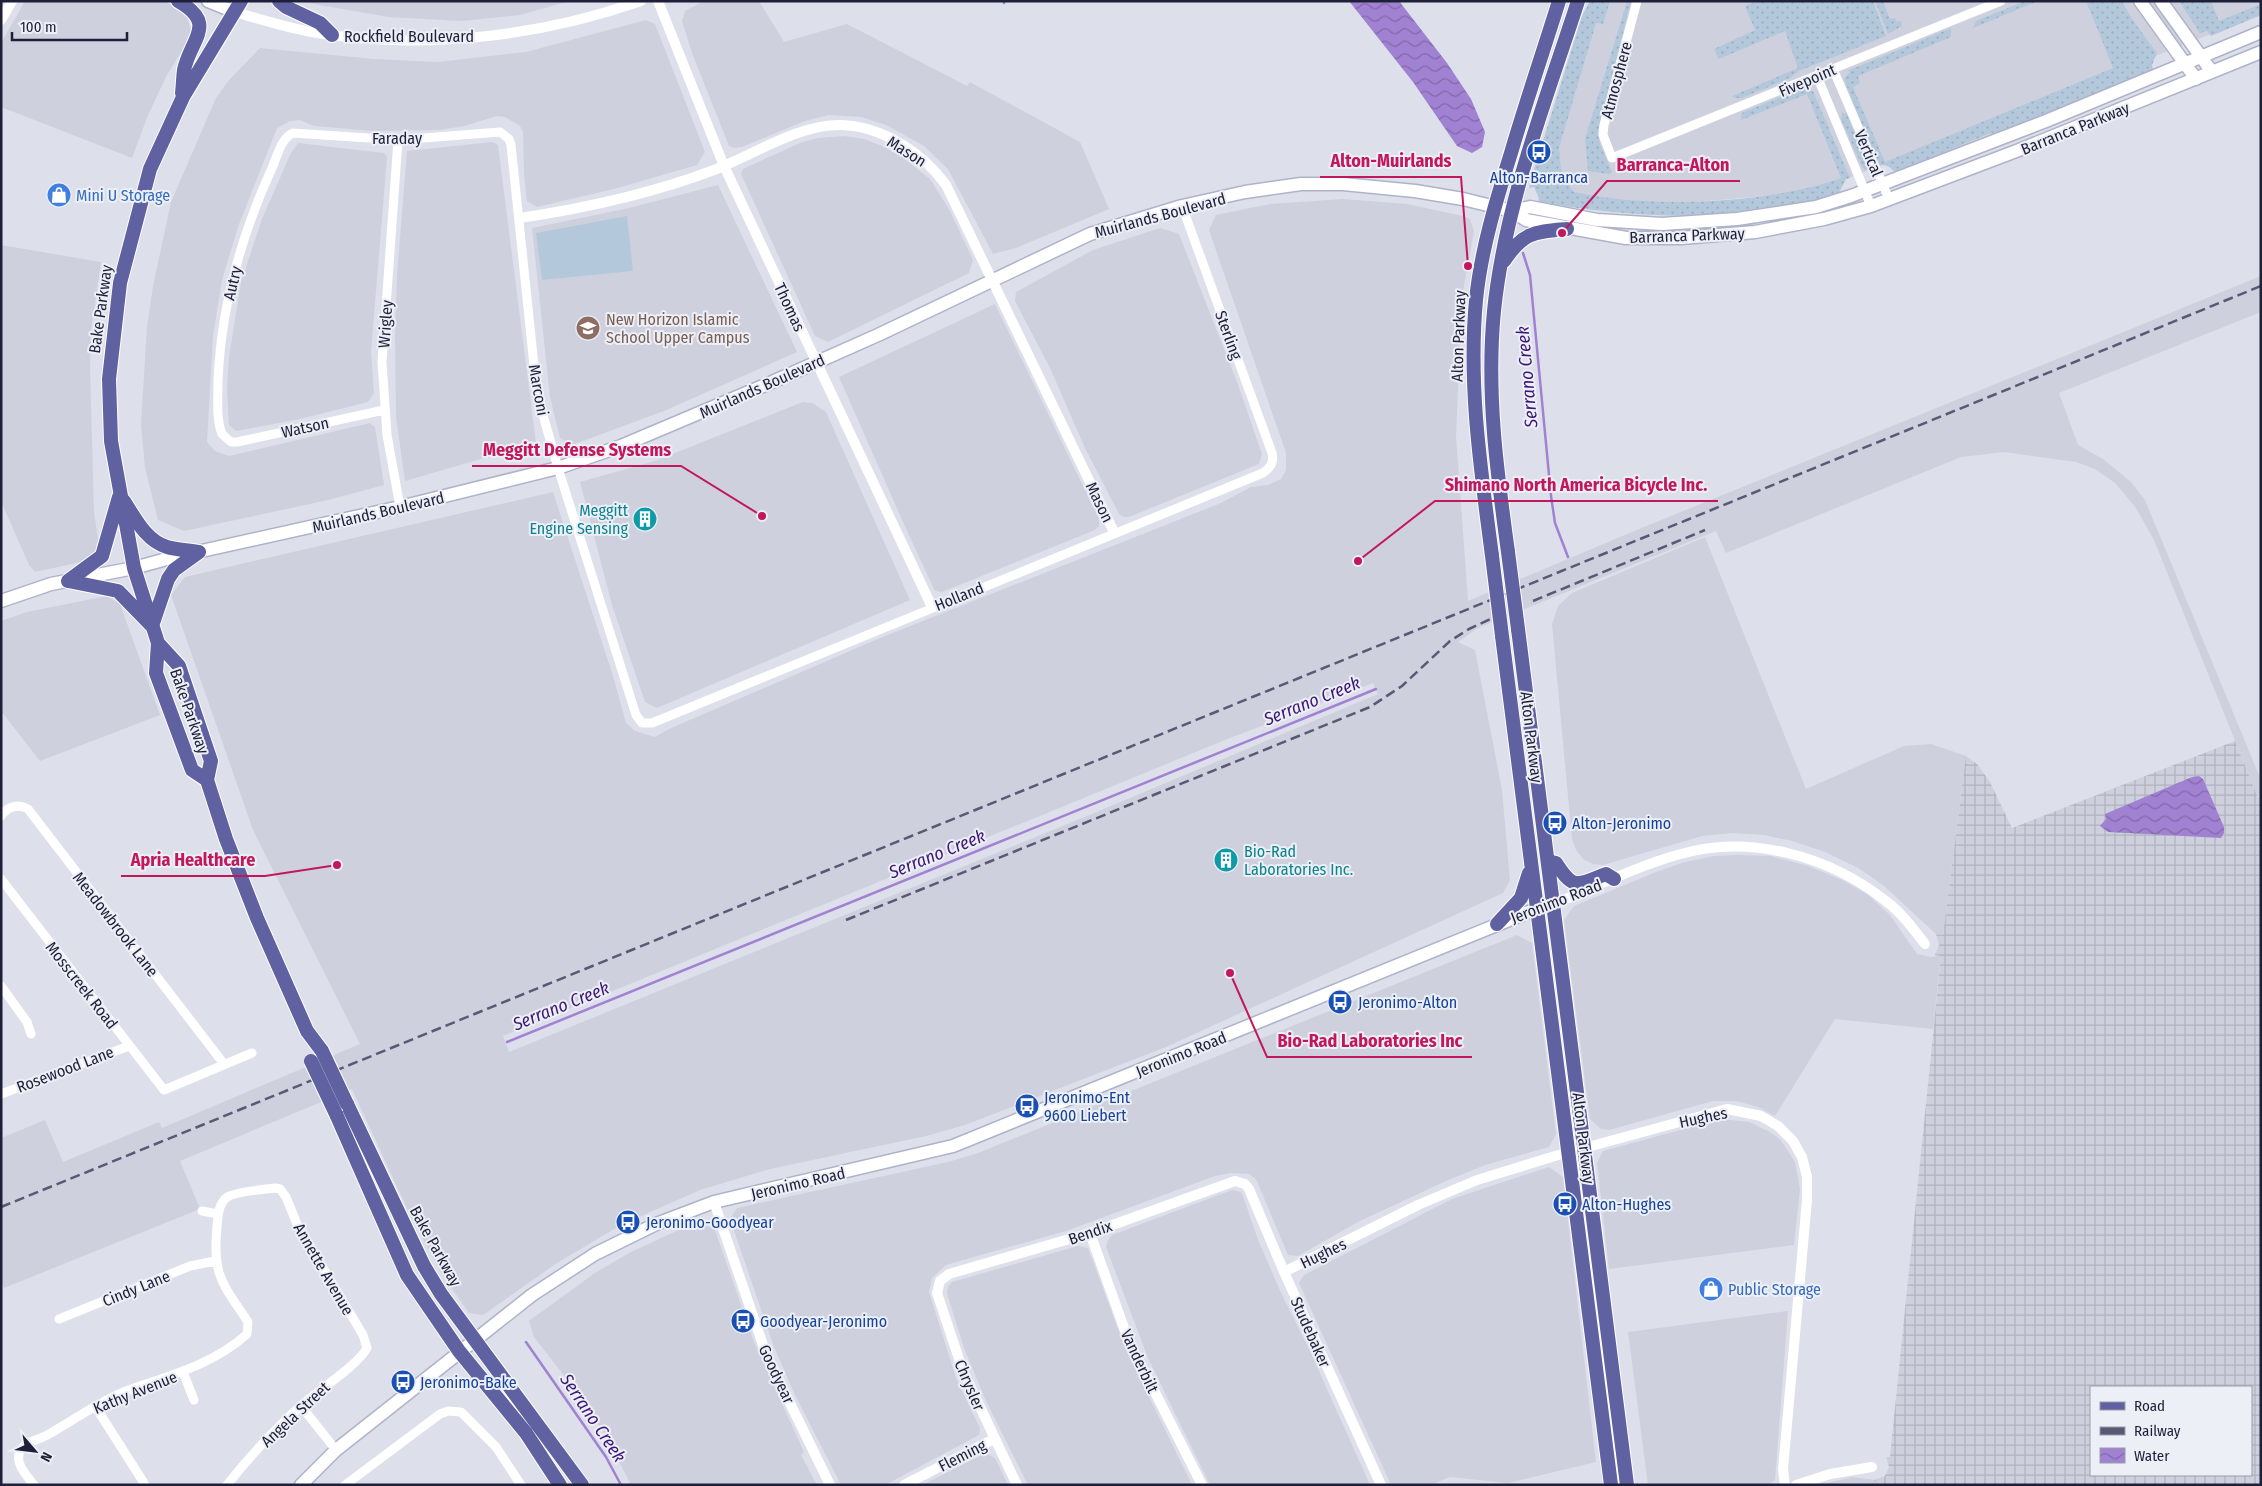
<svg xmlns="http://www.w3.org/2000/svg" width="2262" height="1486" viewBox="0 0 2262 1486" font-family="'Fira Sans Condensed',sans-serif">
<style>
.built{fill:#ced1dd;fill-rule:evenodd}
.industrial{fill:url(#industrial-grid);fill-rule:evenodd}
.grass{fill:url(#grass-dots)}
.garden{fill:#b4c8dc}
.water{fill:url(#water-waves)}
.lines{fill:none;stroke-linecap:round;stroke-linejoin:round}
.stream{stroke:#a081d2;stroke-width:2.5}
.secondary-casing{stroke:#afb3ca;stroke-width:15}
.primary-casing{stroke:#fff;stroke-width:16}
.minor{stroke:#fff;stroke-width:9}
.tertiary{stroke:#fff;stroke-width:10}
.secondary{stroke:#fff;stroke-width:12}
.primary{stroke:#5f61a1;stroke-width:14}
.rail{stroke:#585975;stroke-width:2.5;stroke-dasharray:10 5;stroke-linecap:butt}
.primary-bridge-casing{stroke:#fff;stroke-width:16;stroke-linecap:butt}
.primary-bridge{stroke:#5f61a1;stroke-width:14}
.labels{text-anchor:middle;stroke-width:4;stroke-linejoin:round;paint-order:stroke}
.street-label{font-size:16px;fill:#1e1f39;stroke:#edeff6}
.transit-label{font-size:16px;fill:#164399;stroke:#edeff6;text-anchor:start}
.shop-label{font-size:16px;fill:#366cbe;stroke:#edeff6;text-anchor:start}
.education-label{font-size:16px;fill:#785e54;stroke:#edeff6;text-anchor:start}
.culture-label{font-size:16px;fill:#0d838f;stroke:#edeff6;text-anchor:end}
.water-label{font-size:18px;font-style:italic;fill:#3d1776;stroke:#edeff6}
.leader{fill:none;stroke:#c2185b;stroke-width:2}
.callout-dot{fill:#c2185b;stroke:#edeff6;stroke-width:2}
.callout-label{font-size:18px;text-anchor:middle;font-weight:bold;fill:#c2185b;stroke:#edeff6;stroke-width:4;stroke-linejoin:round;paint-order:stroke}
</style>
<defs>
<pattern id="industrial-grid" width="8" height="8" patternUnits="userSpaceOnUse" patternTransform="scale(1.25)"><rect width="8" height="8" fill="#ced1dd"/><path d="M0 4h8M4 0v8" fill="none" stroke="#b0b3be"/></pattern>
<pattern id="grass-dots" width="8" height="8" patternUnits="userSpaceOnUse" patternTransform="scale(1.25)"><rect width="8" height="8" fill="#b4c8dc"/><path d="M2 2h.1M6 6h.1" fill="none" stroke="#9aabbe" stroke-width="1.8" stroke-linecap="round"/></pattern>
<pattern id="water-waves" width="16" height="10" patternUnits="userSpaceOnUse" patternTransform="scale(1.25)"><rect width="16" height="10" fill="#a081d2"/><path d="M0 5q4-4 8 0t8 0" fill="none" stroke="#8269ab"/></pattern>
</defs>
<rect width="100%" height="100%" fill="#dddfea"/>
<path class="built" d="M25,1h139l21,10 7,23 -25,41 -19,40 -16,43 -131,-51v-64z
M296,1h273l-49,14 -58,6 -73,-4z
M704,1h55l25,41 63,-18 120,62 3,-4 110,60 29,67 -93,39 -23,6 -45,-85 -24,-23 -38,-21 -25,-8 -32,-2 -24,6 -63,26 -8,1 -5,-2 -37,-93 -10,-32 3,-10z
M1599,1h662v13l-430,171 -55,10 -126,11 -82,-13 -19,-49z
M646,20l9,4 50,128 -8,13 -83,24 -77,18 -10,-6 -3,-27 -1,-42 -3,-6 -15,-9 -8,-1 -33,10 -24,4 -68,1 -58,-5 -14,-6 -10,1 -13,7 -39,99 -16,53 -9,56 -6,106 8,9 14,5 141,-33 5,4 9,58 -56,15 -144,31 -26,-11 -13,-52 -4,-44 6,-97 6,-41 18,-84 45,-104 13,-18 31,-32 114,11 64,3 88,-10z
M844,136l20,3 18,7 20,11 28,22 20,32 23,49 -4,13 -141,69 -13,-6 -74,-162 2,-5 57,-26 18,-5z
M492,142l6,3 38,298 -131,38 -9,-64 -1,-79 2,-63 10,-124z
M298,143l86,10 3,4 -16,195 3,41 -6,9 -68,17 -64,12 -7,-6 -2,-35 2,-33 12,-75 21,-63 28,-64z
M718,185l79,167 -133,59 -92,34 -12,-7 -10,-41 -18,-169 97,-20z
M1343,199l64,5 56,12 7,3 4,12 -12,66 -6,139 12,165 171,-72 622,-253v36l-202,81 19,52 25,14 28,23 14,18 116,280v25l-107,-265 -18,-32 -21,-25 -20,-14 -19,-7 -72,-10 -43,5 -235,96 -10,-22 -238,97 -20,14 17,8 27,140 8,90 -7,13 -337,154 -201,78 -39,11 -156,33 -70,21 -79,35 -64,38 -74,52 -14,-2 -29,-42 -30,-56 -58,-126 -172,72 20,48 -196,79 -3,-6v-144l44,-18 18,42 96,-40 3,6 198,-84 -107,-214 -82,-235 14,-18 368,-85 60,184 13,47 9,8 20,6 14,-8 211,-91 341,-135 30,-16 17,-2 13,-6 5,-9v-17l-77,-223 7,-15 54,-11zM1373,683l5,11 -291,122 -578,236 -6,-16 722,-296z
M1160,228l19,6 58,148 25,72 -3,10 -130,53h-6l-4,-3 -34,-66 -35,-80 -35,-67 1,-9 77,-42z
M1,245l100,17 -10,68 -1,38 4,144 5,33 -9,15 -55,12 -6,-7 -28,-64z
M995,304l104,215v7l-4,4 -153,62 -7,-1 -28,-60 -68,-154z
M803,402l9,1 14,9 84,188 -253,108 -12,-6 -33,-97 -32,-123 75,-21z
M1705,537l101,252 98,-43 27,-2 35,12 -23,179 -7,-1 -53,-49 -25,-17 -33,-16 -33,-11 -28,-6 -31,-2 -31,3 -99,29 -10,-1 -10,-5 -7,-9 -4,-11 -20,-215 6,-18 14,-13z
M107,596l13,8 40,111 -120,46 -39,-50v-90l26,-9z
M1739,855l32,1 37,10 34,14 25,14 23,21 27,39 14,3 10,-2 -8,74 -98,-10 -60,97 -17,-9 -21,-6h-24l-104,29 -8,-1 -11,-10 -26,-199 10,-14 82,-34 26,-9 31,-7z
M1517,935l15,8 24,191 -7,13 -64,18 -39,16 -88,41 -60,34 -10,-1 -32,-76 -7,-5 -18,-1 -16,3 -149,55 -120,34 -14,13 -3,14 27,86 24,50 -1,7 -94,50h-44l-46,-90 -21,-48 -44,-128 7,-11 211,-46 30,-9z
M1721,1119l28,3 19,9 12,8 15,23 5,27 -6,56 -185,24 -12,-106 6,-12z
M1549,1167l14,10 33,285 -88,21 -58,-6 -19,8h-40l-92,-202 5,-8 148,-76z
M1232,1190l9,2 2,4 15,44 24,55 28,56 60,134h-160l-62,-127 -42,-111 2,-7 4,-5z
M698,1221l17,9 39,112 50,110 -3,3 16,30h-186l-26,-51 -18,-23 2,-3 -55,-71 -5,-16 66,-48 34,-20z
M1078,1246l10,2 36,97 68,140h-164l-42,-84 -22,-53 -17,-55 1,-6 4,-5z
M1788,1311l-13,169 -7,5h-120l-20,-153z
M986,1453l9,5 13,27h-86z
M1852,1477l22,3 3,5h-58z"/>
<path class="industrial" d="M2235,741l26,64v680h-384l-3,-5 11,-4 4,-9 -3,-10h4l51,-501 -6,-1 4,-10 -3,-11 7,1 23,-179 11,8 13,18 22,46zM2091,1387h160v88h-160z"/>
<path class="grass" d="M1590,1h20l-7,23 -7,-1 -37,125 2,20 4,12 9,12c75,17 195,12 267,-14l-34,-84 -66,26 1,-7 4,-2 59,-24 1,5 7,-1 37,87 -4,1 -8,16c-103,29 -196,24 -300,7l1,-4 -5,-11 -5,1 3,-12 50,-160z
M1627,1h4l-33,130 2,13 12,28 -3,2 -21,-3 -3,-32z
M1757,1h116l13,35 -87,35 -9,7 -48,20h-7l-3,-2 66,-28 -13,-37 -66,28 -5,-10 41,-19 -10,-24z
M1875,1h8l7,18 5,-1 2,4 4,-1 1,5 -14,8z
M2025,1h13l-65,27 3,-7z
M2086,1h36l10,18 25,34 -5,12 1,5 -146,60 -18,4 -94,38c-5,-4 -8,-9 -17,-6l-34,-87 6,-7 -3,-1 104,-43v9l-93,39 2,7 -7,4 32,75 228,-94z
M2179,1h32l8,20 42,-17v11l-50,21 -4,-5 -7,2z
M1842,113l5,1 21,52 -2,5 -4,-4 -21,-48z"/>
<path class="garden" d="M627,216l6,55 -91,9 -6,-47z"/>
<path class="water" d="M1349,1h50l48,62 24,36 14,33 -3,15 -10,6 -15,-7 -44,-64z
M2199,776l4,3 21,48v6l-3,5 -113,-6 -8,-6 6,-7 -1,-5 87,-37z"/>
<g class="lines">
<path class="stream" d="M1004,3v-2
M1523,253l7,22 21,221 4,27 13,34
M507,1042l869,-353
M526,1342l80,115 15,28"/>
<defs>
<path id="secondary" d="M208,1l27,11
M2140,1l56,78
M2161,1l51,71
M1512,211l18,-4 67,13 65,4 75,-5 79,-12 35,-11 195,-75 215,-89
M1,601l50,-17 83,-16 36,-10 230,-51 158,-39 63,-22 142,-60 115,-51 212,-101 92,-28 63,-14 56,-8h42l72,7 48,8 49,12 14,9 100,18h55l74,-6 69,-13 47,-13 148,-56 242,-98
M301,1485l35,-35 196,-155 63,-41 61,-30 58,-22 239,-56 583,-237 18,-5"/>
<path id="primary" d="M178,1c40,23 13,37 6,69 -1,7 -1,15 -2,23
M279,1l7,6 34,16 12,12
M1504,261c19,-29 30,-29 63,-32
M124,501c11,17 22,40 43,46 10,3 22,3 32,5
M1508,552c-11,-80 -22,-160 -14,-241 11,-107 51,-208 84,-310
M1492,556c-11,-85 -24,-170 -16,-256 5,-50 20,-99 35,-147 15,-51 32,-101 48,-152
M68,581l34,-25 17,-59
M68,581l50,10 34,35
M152,626l16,-47 6,-9 25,-18
M1518,629l109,856
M1502,636l109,849
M158,643l21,23 32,95 -4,19 19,59 31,79 50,113 15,20
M207,780l-15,-10 -36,-97 2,-30 -24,-75 -23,-127 -2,-62 11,-96 30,-114 33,-72 58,-96
M1548,861l8,2c18,28 21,22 50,11l8,5
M1497,924l24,-26 8,-25
M347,1104l77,162 17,28 141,191
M336,1114l71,161 52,76 67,82 34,52"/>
</defs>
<use href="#secondary" class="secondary-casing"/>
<use href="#primary" class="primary-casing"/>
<path class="minor" d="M1637,1l-33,124 -1,10 9,23 389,-157
M1833,69l56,130
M1817,76l54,130
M398,140l-16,222 5,73 13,72
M384,410l-147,32h-6l-9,-8c-6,-15 -4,-36 -4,-53 3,-74 23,-145 54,-213 5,-11 9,-30 21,-35l105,7 102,-8 9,7 2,6 26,249 21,74 78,247 6,8h10l611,-250c8,-6 11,-10 9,-20l-90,-247
M1,816c6,-9 17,-13 27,-7l196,255
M1,879l163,211 88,-37
M1,986l26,36 4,12
M1,1094l128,-48
M202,1211l16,3
M59,1319l131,-53 25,-5
M183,1372l11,28
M95,1406l49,77
M301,1406l35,44
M34,1485c-7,-9 -20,-22 -14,-34 6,-11 20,-11 29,-17 26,-15 50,-32 77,-43 42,-15 87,-26 121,-57l1,-12c-25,-38 -36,-46 -31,-95 1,-10 1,-22 9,-29 6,-6 39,-9 49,-10l5,1 6,8 11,27 66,111 4,13c-8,16 -48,42 -63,55 -28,25 -54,53 -77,82
M345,1485l95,-71 8,-3 13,1 35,35 25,38"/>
<path class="tertiary" d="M658,1l66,165 208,441
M235,12c31,9 63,19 95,23 103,14 214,0 311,-34
M1,20l11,-19
M520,218c66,-10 131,-24 194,-48 39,-15 85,-46 127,-45 41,1 82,28 105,60l168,347
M1554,904c41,-17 81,-37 123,-49 72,-22 153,1 210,47 15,11 27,28 38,42
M714,1202l52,152 64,131
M1090,1233l38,106 74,146
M1284,1272l134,-67 59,-25 78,-24 172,-47 34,7 17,10 15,15 9,16 5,20v23l-24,269 2,16
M904,1485l90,-46
M1017,1485l-54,-114 -26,-78 3,-12 9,-7 141,-41 145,-52 10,3 4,5 35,83 97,213
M1796,1485l34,-11 42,-7"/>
<use href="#secondary" class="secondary"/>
<use href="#primary" class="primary"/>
<path class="rail" d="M1533,601l172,-71
M846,920l524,-213 32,-21 48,-45 19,-12 34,-16
M1,1207l2260,-921"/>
<defs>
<path id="primary-bridge" d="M1508,552l10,77
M1492,556l10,80
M322,1051l25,53
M311,1061l25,53"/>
</defs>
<use href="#primary-bridge" class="primary-bridge-casing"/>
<use href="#primary-bridge" class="primary-bridge"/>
</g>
<defs>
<symbol id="bus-disc" viewBox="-11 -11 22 22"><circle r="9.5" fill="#1a4fb4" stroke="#edeff6"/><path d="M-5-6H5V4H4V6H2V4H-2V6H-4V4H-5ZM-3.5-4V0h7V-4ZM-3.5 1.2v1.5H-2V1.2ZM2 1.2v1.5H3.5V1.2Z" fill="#fff"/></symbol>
<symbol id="shop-disc" viewBox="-11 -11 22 22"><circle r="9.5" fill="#3f7fe0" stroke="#edeff6"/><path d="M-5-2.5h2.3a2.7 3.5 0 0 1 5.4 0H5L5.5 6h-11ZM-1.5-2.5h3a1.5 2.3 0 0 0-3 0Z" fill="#fff"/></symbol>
<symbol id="school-disc" viewBox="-11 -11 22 22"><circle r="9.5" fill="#8d6e63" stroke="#edeff6"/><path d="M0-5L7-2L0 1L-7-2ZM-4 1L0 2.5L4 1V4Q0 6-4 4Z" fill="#fff"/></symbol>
<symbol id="building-disc" viewBox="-11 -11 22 22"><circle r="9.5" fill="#0f9aa8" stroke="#edeff6"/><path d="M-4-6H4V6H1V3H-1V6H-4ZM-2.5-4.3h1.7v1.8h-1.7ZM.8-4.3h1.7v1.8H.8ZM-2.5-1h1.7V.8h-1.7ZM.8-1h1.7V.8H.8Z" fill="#fff"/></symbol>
</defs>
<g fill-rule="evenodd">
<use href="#bus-disc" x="1525" y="138" width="28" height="28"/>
<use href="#shop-disc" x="45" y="181" width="28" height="28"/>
<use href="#school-disc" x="574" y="314" width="28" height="28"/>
<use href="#building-disc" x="631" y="505" width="28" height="28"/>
<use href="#bus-disc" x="1541" y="809" width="28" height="28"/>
<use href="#building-disc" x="1212" y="846" width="28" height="28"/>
<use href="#bus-disc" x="1326" y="988" width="28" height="28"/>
<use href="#bus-disc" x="1013" y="1092" width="28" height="28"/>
<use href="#bus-disc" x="1551" y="1190" width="28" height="28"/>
<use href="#bus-disc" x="614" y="1208" width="28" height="28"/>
<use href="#shop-disc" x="1697" y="1275" width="28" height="28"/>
<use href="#bus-disc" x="729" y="1307" width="28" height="28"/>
<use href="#bus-disc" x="389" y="1368" width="28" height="28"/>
</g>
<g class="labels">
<g class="street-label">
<text x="409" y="42">Rockfield Boulevard</text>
<text transform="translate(1616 80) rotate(-75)" y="6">Atmosphere</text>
<text transform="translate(1807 80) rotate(-23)" y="6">Fivepoint</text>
<text transform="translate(2075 128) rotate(-22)" y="6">Barranca Parkway</text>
<text x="397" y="144">Faraday</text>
<text transform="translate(907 151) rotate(32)" y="6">Mason</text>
<text transform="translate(1869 153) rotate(67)" y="6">Vertical</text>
<text transform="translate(1160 215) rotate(-15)" y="6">Muirlands Boulevard</text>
<text transform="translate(1687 235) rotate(-2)" y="6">Barranca Parkway</text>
<text transform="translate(232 283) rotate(-77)" y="6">Autry</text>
<text transform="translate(790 307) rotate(65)" y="6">Thomas</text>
<text transform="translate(100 309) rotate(-82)" y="6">Bake Parkway</text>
<text transform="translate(385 324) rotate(-86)" y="6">Wrigley</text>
<text transform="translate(1229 335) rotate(70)" y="6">Sterling</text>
<text transform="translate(1458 336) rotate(-88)" y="6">Alton Parkway</text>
<text transform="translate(762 386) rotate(-24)" y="6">Muirlands Boulevard</text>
<text transform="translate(539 390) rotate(80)" y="6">Marconi</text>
<text transform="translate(305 427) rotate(-12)" y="6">Watson</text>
<text transform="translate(1100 502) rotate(64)" y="6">Mason</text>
<text transform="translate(378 512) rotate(-13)" y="6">Muirlands Boulevard</text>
<text transform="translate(959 596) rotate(-22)" y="6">Holland</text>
<text transform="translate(190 711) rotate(71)" y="6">Bake Parkway</text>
<text transform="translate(1532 737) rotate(83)" y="6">Alton Parkway</text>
<text transform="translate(1556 901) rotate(-21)" y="6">Jeronimo Road</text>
<text transform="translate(116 924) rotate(52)" y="6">Meadowbrook Lane</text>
<text transform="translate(82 985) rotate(52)" y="6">Mosscreek Road</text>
<text transform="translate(1181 1054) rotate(-22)" y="6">Jeronimo Road</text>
<text transform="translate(65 1069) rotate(-21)" y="6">Rosewood Lane</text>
<text transform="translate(1703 1117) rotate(-12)" y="6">Hughes</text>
<text transform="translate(1584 1138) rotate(83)" y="6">Alton Parkway</text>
<text transform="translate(798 1183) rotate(-13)" y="6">Jeronimo Road</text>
<text transform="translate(1090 1232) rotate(-19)" y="6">Bendix</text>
<text transform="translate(436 1246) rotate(61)" y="6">Bake Parkway</text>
<text transform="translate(1323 1253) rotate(-26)" y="6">Hughes</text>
<text transform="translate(324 1269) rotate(60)" y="6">Annette Avenue</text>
<text transform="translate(136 1288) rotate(-22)" y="6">Cindy Lane</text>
<text transform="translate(1311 1332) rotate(66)" y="6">Studebaker</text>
<text transform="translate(1140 1361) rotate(65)" y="6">Vanderbilt</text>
<text transform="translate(777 1374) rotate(65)" y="6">Goodyear</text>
<text transform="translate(970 1385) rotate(67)" y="6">Chrysler</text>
<text transform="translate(135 1392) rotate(-22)" y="6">Kathy Avenue</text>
<text transform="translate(295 1414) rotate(-43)" y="6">Angela Street</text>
<text transform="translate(962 1455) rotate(-27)" y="6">Fleming</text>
</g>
<g class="transit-label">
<text x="1539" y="183" text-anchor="middle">Alton-Barranca</text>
<text x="1572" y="829">Alton-Jeronimo</text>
<text x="1358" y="1008">Jeronimo-Alton</text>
<text x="1044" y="1103">Jeronimo-Ent<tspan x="1044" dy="18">9600 Liebert</tspan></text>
<text x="1582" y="1210">Alton-Hughes</text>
<text x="646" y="1228">Jeronimo-Goodyear</text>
<text x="760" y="1327">Goodyear-Jeronimo</text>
<text x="420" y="1388">Jeronimo-Bake</text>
</g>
<g class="shop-label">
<text x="76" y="201">Mini U Storage</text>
<text x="1728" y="1295">Public Storage</text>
</g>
<g class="education-label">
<text x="606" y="325">New Horizon Islamic<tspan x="606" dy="18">School Upper Campus</tspan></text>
</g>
<g class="culture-label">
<text x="628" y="516">Meggitt<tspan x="628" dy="18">Engine Sensing</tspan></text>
<text x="1244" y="857" text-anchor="start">Bio-Rad<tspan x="1244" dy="18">Laboratories Inc.</tspan></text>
</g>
<g class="water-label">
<text transform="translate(1527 377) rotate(-95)" y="6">Serrano Creek</text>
<text transform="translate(1312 701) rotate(-22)" y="6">Serrano Creek</text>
<text transform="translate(937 854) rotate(-22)" y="6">Serrano Creek</text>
<text transform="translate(561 1006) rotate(-22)" y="6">Serrano Creek</text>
<text transform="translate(593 1418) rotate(56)" y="6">Serrano Creek</text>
</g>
</g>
<path class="leader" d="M1468 266L1461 177H1320M1562 233L1607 181H1740M762 516L681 466H472M1358 561L1435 501H1718M337 865L265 876H121M1230 973L1267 1057H1472"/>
<g class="callout-dot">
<circle cx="1468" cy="266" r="5"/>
<circle cx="1562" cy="233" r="5"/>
<circle cx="762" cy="516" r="5"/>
<circle cx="1358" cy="561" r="5"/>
<circle cx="337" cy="865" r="5"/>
<circle cx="1230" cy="973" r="5"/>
</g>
<g class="callout-label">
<text x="1391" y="167">Alton-Muirlands</text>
<text x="1673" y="171">Barranca-Alton</text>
<text x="577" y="456">Meggitt Defense Systems</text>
<text x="1576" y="491">Shimano North America Bicycle Inc.</text>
<text x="193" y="866">Apria Healthcare</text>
<text x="1370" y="1047">Bio-Rad Laboratories Inc</text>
</g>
<rect width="2262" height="1486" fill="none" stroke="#1e1f39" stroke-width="5"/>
<rect x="2090" y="1386" width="162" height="90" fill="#edeff6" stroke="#9a9caa"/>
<rect x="2100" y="1402" width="25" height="8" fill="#5f61a1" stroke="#9a9caa"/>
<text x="2134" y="1411" font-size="15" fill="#1e1f39">Road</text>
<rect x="2100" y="1427" width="25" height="8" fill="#585975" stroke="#9a9caa"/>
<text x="2134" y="1436" font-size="15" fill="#1e1f39">Railway</text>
<rect x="2100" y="1448" width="25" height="15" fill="url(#water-waves)" stroke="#9a9caa"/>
<text x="2134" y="1461" font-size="15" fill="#1e1f39">Water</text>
<g transform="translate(35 1451) rotate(118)" stroke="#edeff6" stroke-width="4" paint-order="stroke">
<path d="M0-4L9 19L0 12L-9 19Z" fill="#1e1f39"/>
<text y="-8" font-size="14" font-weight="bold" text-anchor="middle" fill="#1e1f39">N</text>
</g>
<path d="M12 32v8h115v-8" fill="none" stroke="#1e1f39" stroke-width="2.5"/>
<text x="20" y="32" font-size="15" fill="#1e1f39" stroke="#edeff6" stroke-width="4" paint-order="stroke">100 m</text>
</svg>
